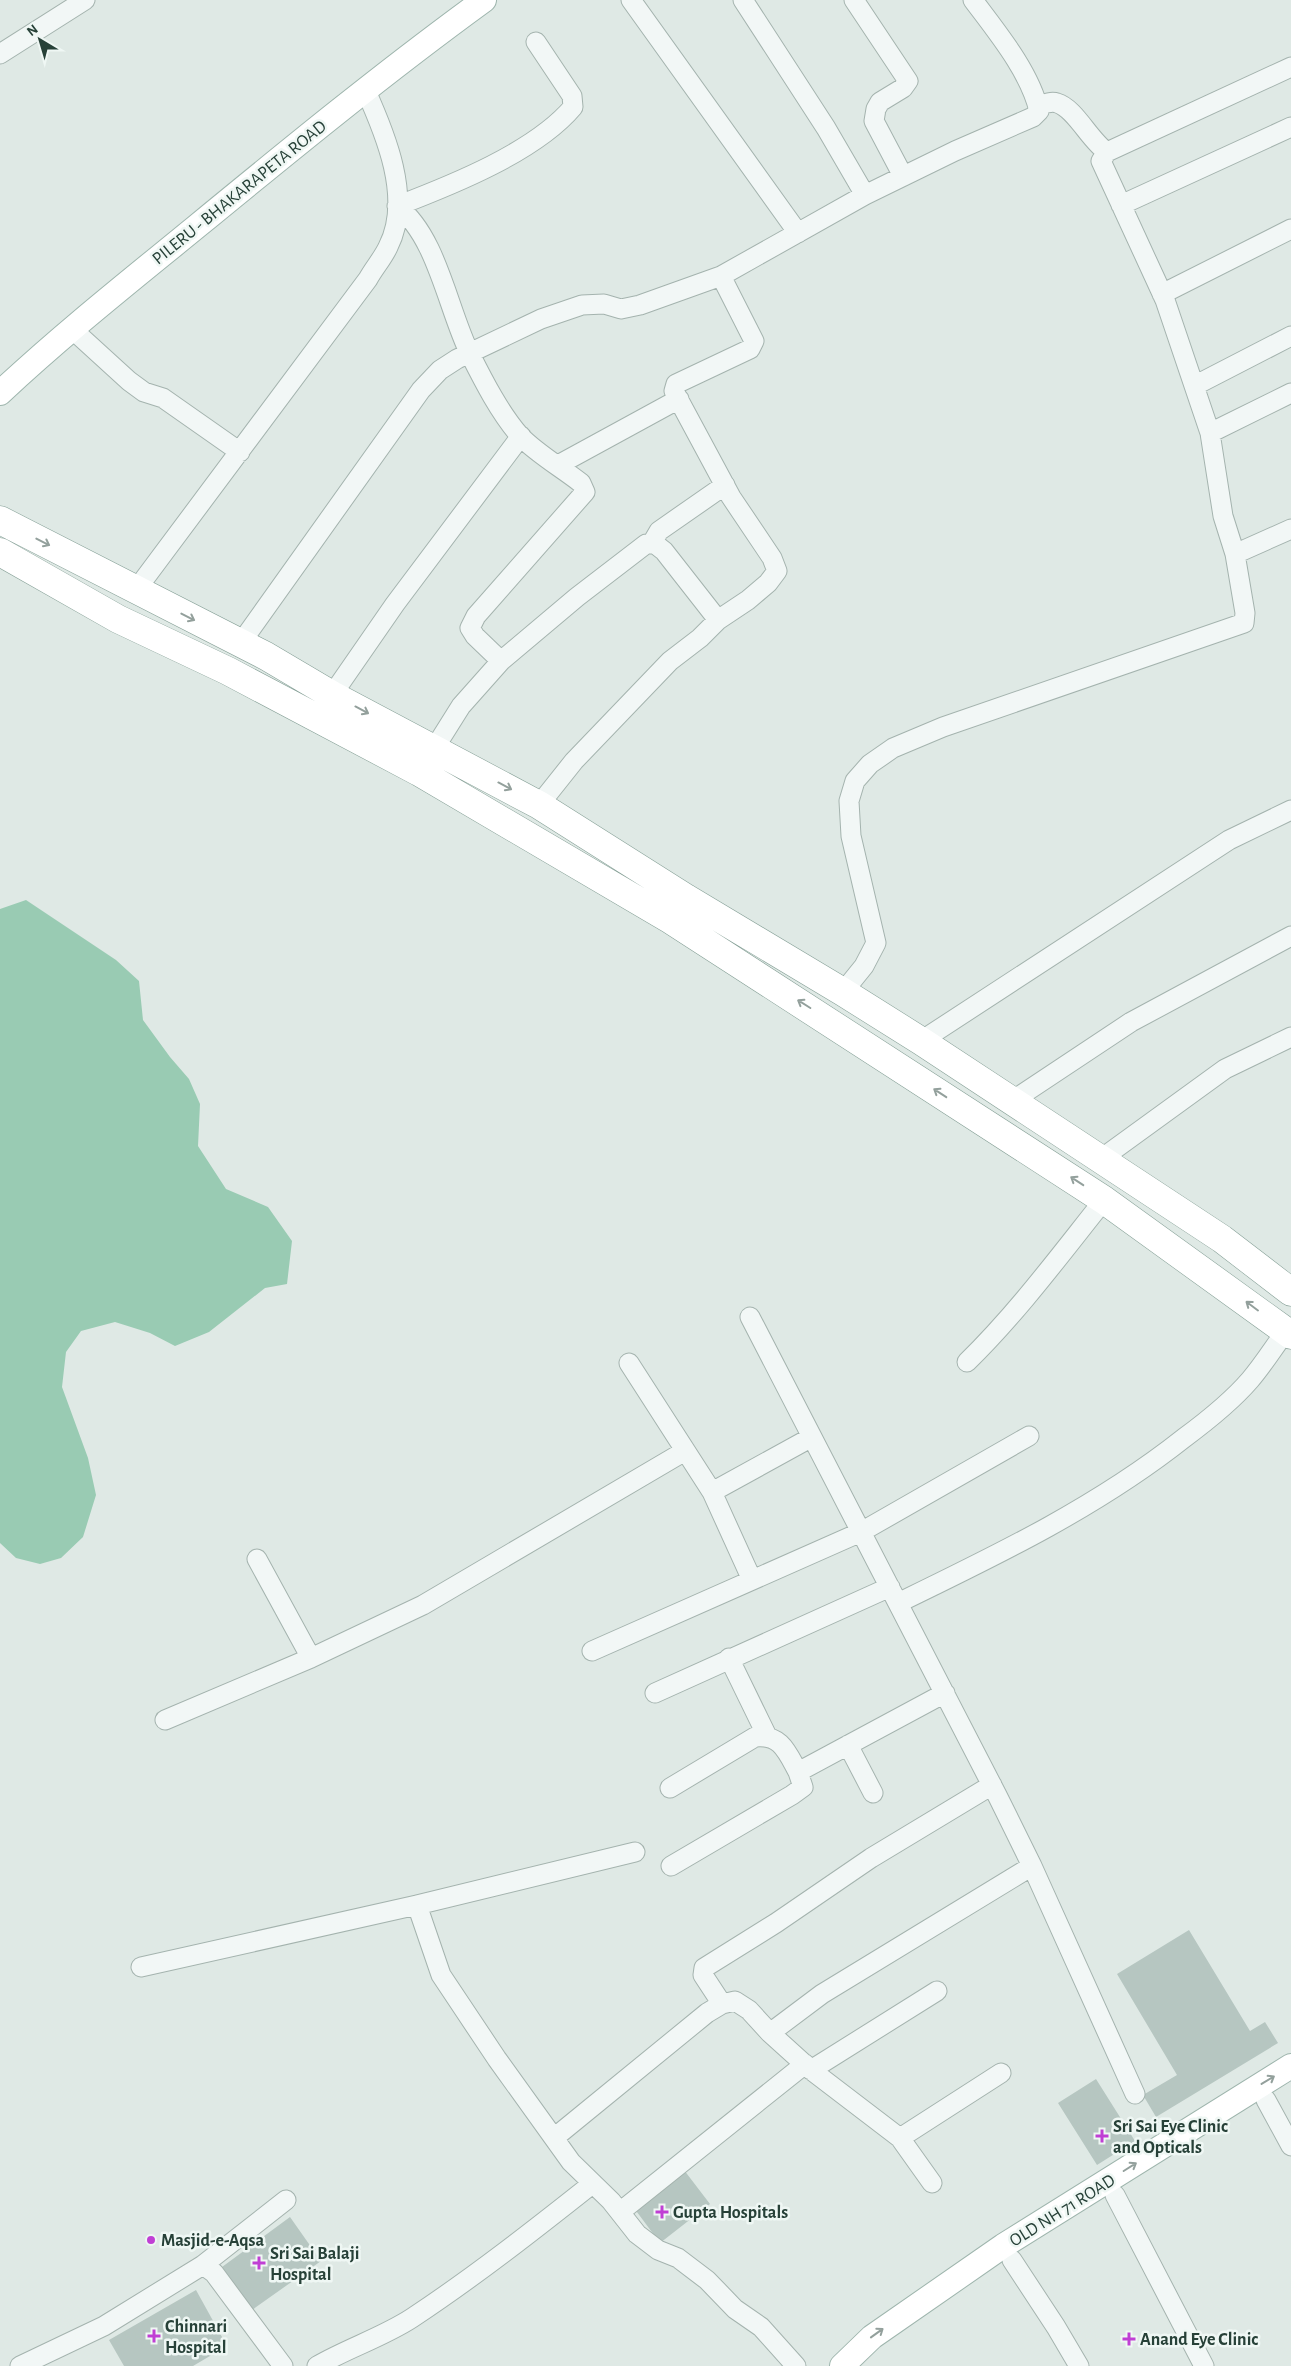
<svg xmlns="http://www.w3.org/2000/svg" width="1291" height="2366" viewBox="0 0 1291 2366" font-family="'Alegreya Sans',sans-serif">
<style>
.water{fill:#99cbb3}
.building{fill:#b6c6c1}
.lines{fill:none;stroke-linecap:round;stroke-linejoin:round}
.minor-casing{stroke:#a4b3ae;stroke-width:21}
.major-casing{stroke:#9eb5ad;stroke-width:26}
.highway-casing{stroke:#86a097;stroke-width:29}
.minor{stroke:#f2f7f6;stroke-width:19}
.major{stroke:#fff;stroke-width:24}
.highway{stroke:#fff;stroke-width:28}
.oneway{stroke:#93a09c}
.poi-dot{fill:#c03fd4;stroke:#eff7f4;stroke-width:2}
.labels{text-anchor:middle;stroke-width:5;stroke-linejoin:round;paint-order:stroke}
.street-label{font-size:18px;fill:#274138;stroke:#eff7f4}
.poi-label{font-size:18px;font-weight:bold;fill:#274138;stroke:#eff7f4;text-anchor:start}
</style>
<rect width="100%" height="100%" fill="#dfe9e5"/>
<path class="water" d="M26,900l90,60 23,21 4,39 27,37 19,22 11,25 -2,42 28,43 42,18 24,34 -5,43 -22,4 -56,44 -34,14 -25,-13 -35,-11 -34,9 -15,21 -4,35 26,71 8,37 -13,42 -22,21 -21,6 -24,-6 -16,-15v-634z"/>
<path class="building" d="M1189,1930l61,101 15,-9 13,21 -122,74 -13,-22 34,-20 -60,-101z
M1096,2079l39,62 -38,24 -39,-62z
M684,2170l26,34 -50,39 -26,-35z
M290,2217l31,44 -69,49 -30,-43z
M196,2290l31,56 -34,20h-69l-15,-26z"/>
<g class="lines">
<defs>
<path id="minor" d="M631,0l167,233
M743,0l83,128 39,67
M854,0l54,81 -5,7 -23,14 -4,7 -2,12 29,55
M0,54l85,-54
M1038,106c6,-2 13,-5 19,-3 18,5 33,38 50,49l184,-85
M1107,152l-6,9 64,139 45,133 13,83 12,38
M1121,205l170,-78
M1162,294l129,-65
M72,329l57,52 15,11 19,6 77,54
M1194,386l97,-50
M1210,433l81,-40
M558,465l121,-66
M652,543l7,-12 66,-46
M136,590l232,-311c6,-11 15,-21 20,-32 25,-48 -3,-114 -23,-158
M240,644l181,-254 19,-20 17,-11 84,-40 41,-14 22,-1 17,5 19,-4 81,-29 144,-81 90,-44 78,-34 6,-6c-9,-39 -42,-79 -66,-111
M501,661l-26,-25 -5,-8 6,-12 109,-124 -4,-9c-19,-15 -45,-30 -61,-47 -20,-23 -36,-54 -50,-82 -22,-44 -33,-118 -73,-148 55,-21 138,-54 176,-99l-1,-11 -36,-54
M332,695l63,-91 126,-168
M434,749l27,-43 40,-45 76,-64 69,-53h9l9,7 54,69
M539,805l35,-44 96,-100 30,-23 18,-18 30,-20 20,-17 9,-12 -5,-13 -41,-61 -57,-106 2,-7 74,-35 4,-8 -33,-65
M843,992l21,-26 12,-23 -25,-107 -2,-35 6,-20 15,-17 23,-16 50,-21 301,-104 1,-10 -10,-59 56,-25
M921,1041l308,-201 62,-30
M1012,1101l119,-79 160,-86
M1101,1159l124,-90 66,-32
M750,1317l248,480 34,69 103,228
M967,1362c51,-50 93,-107 137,-162
M629,1363l83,129 40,88
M712,1492l100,-55
M257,1559l54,99
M898,1603c99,-48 199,-96 286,-165 23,-17 47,-36 66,-58 13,-15 24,-33 36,-49
M592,1651l269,-119 168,-96
M729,1658l38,78
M655,1693l235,-106
M165,1720l146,-62 112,-53 262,-154
M848,1745l25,48
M670,1788l85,-51c26,-3 32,15 43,35
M671,1866l121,-71 11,-8 -5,-15 147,-79
M417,1905l218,-53
M141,1967l276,-62 24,70 56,84 74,103 40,39 26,33 21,16 20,8 29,22 28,29 26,18 35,39
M722,2004l-19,-29 1,-7 72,-45 95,-65 121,-73
M770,2033l52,-39 210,-128
M811,2070l126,-79
M1266,2100l25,46
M554,2138l153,-125 15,-9 13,-3 14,9 21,23 41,37 89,68 32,45
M900,2138l101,-65
M1115,2195l89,171
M620,2212l185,-148
M1012,2260l44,67 23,39
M203,2265l83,-65
M20,2366l84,-40 99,-61 11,8 69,93
M317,2366c31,-18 66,-29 95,-48 62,-41 122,-88 180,-134"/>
<path id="major" d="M0,393c63,-59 130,-112 196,-166 95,-78 189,-155 288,-227
M842,2366l30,-29 131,-91 288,-180"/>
<path id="highway" d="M0,520l266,136 66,39 207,110 147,93 157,94 78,49 301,198 69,53
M0,552l118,67 110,52 191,101 252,148 433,280 187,135"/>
</defs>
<use href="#minor" class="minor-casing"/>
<use href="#major" class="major-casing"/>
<use href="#highway" class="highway-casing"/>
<use href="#minor" class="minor"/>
<use href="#major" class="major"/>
<use href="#highway" class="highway"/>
</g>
<defs><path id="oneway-shaft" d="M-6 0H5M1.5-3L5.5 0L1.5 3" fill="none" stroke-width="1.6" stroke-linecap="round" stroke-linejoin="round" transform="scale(1.25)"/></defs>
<g class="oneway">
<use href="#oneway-shaft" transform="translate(43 542) rotate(27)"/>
<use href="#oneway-shaft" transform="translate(188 617) rotate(27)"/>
<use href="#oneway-shaft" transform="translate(362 710) rotate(28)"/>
<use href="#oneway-shaft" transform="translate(505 786) rotate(28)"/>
<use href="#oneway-shaft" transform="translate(804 1004) rotate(-148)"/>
<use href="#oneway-shaft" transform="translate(940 1093) rotate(-147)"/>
<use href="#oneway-shaft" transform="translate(1077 1181) rotate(-147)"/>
<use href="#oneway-shaft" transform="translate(1252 1306) rotate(-143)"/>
<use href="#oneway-shaft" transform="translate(1268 2080) rotate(-31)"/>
<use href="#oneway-shaft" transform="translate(1130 2167) rotate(-32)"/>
<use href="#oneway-shaft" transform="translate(877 2333) rotate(-36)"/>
</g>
<g class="poi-dot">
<path d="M1099.5 2128.5h5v5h5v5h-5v5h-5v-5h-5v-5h5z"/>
<path d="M659.5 2204.5h5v5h5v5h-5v5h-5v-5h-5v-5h5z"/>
<circle cx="151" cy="2240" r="5"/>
<path d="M256.5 2255.5h5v5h5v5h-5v5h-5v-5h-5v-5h5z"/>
<path d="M151.5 2328.5h5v5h5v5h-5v5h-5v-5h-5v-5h5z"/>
<path d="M1126.5 2331.5h5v5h5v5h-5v5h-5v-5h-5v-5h5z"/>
</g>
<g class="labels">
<g class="street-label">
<text transform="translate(239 192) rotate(-39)" y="6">PILERU - BHAKARAPETA ROAD</text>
<text transform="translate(1062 2210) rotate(-32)" y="6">OLD NH 71 ROAD</text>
</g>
<g class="poi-label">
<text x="1113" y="2132">Sri Sai Eye Clinic<tspan x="1113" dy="21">and Opticals</tspan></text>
<text x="673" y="2218">Gupta Hospitals</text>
<text x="161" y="2246">Masjid-e-Aqsa</text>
<text x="270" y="2259">Sri Sai Balaji<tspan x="270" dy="21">Hospital</tspan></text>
<text x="165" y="2332">Chinnari<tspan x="165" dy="21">Hospital</tspan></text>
<text x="1140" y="2345">Anand Eye Clinic</text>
</g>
</g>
<g transform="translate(40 40) rotate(322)" stroke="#eff7f4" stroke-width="4" paint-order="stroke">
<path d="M0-4L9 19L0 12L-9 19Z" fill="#274138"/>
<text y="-8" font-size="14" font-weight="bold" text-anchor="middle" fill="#274138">N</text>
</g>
</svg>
